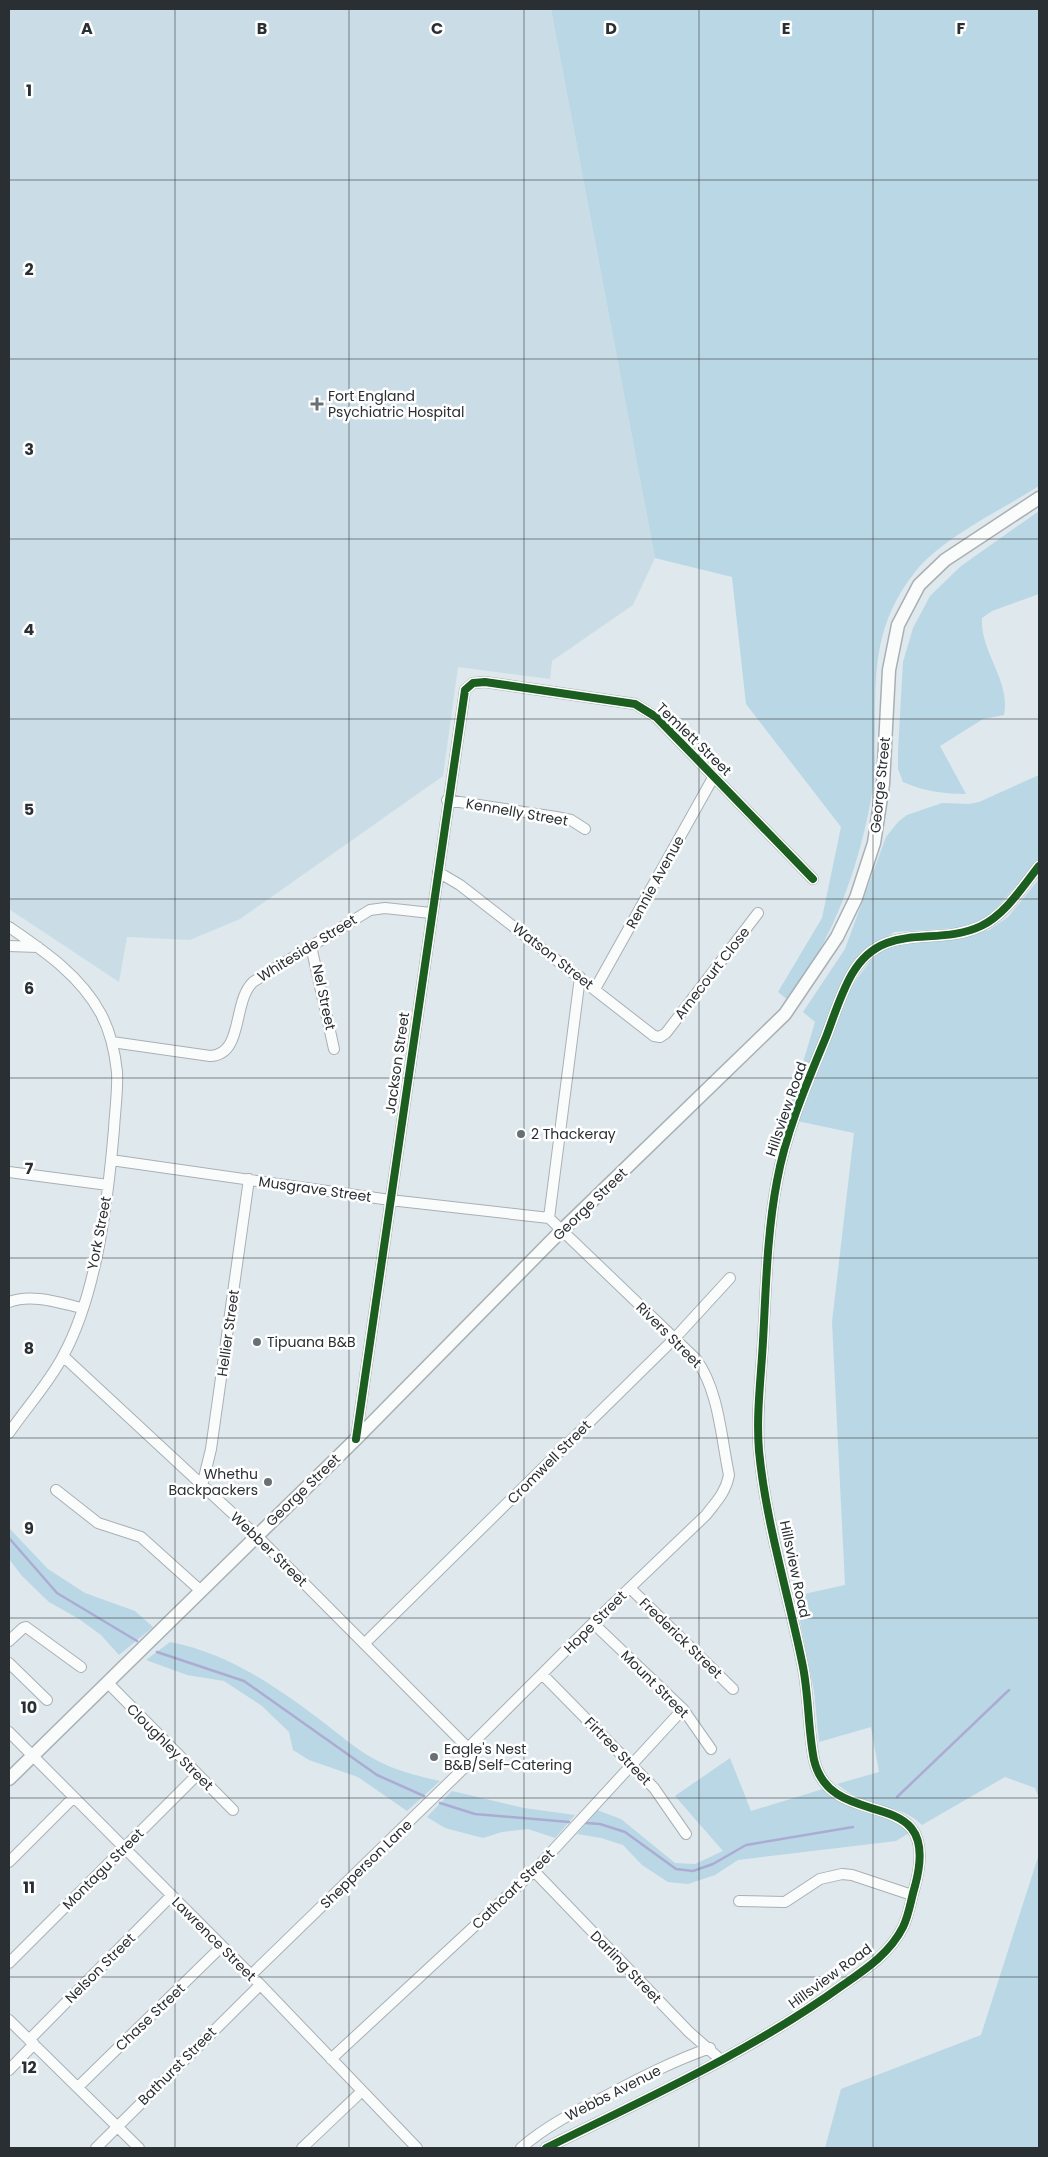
<svg xmlns="http://www.w3.org/2000/svg" width="1048" height="2157" viewBox="0 0 1048 2157" font-family="Poppins,sans-serif">
<style>
.built{fill:#cadde6}
.green{fill:#bad7e5}
.lines{fill:none;stroke-linecap:round;stroke-linejoin:round}
.stream{stroke:#acacd3;stroke-width:2.5}
.minor-casing{stroke:#a9b0b4;stroke-width:12}
.major-casing{stroke:#a9b0b4;stroke-width:15}
.minor{stroke:#fafcfc;stroke-width:10}
.major{stroke:#fafcfc;stroke-width:12}
.cycleway-casing{stroke:#fff;stroke-width:11}
.cycleway{stroke:#1b5e20;stroke-width:8}
.grid{fill:none;stroke:#292f33;stroke-width:1;stroke-opacity:0.55}
.poi-dot{fill:#687074;stroke:#fff;stroke-width:2}
.labels{text-anchor:middle;stroke-width:5;stroke-linejoin:round;paint-order:stroke}
.poi-label{font-size:14px;fill:#292f33;stroke:#fff;text-anchor:start}
.street-label{font-size:14px;fill:#292f33;stroke:#fff}
.grid-label{font-size:16px;text-anchor:middle;font-weight:bold;fill:#292f33;stroke:#fff;stroke-width:5;stroke-linejoin:round;paint-order:stroke}
</style>
<rect width="100%" height="100%" fill="#dee8ed"/>
<path class="built" d="M9,9h542l104,549 -22,47 -81,56 -2,18 -92,-12 -15,109 -203,143 -50,21 -63,-3 -8,45 -110,-73z"/>
<path class="green" d="M551,9h488v477c-38,24 -97,52 -124,86 -42,53 -40,102 -40,165 -1,14 1,29 -1,42 -7,55 -27,122 -54,170 -9,17 -21,34 -32,51l-10,-8 44,-74 19,-91 -95,-123 -14,-127 -77,-19z
M1039,511v83l-47,17 -10,7c-2,34 29,63 22,97l-21,4 -43,27 26,48c-21,0 -43,-3 -63,-12l-5,-13v-18l5,-89 10,-34 17,-32 31,-30z
M1039,775v85l-47,53 -16,11 -20,4 -62,4 -34,26 -70,162h-4l29,-98 -12,-10 42,-63 41,-112 12,-15 9,-7 35,-12 27,1 10,-2z
M1039,879v919l-4,-10 -30,-11 -83,48c-16,-16 -33,-16 -54,-23 -11,-4 -21,-10 -31,-18l42,-12 -8,-45 -52,15 -5,-51 -19,-95 50,-11 -13,-263 22,-189 -57,-12 55,-135 18,-25 15,-13 14,-5 53,-4 37,-9 19,-13z
M9,1528l39,41 37,24 50,18 18,16 -34,28 -18,-20 -22,-16 -30,-17 -27,-26 -13,-17z
M170,1642c58,11 107,45 153,80 17,13 34,28 53,38 20,11 42,16 64,21l-33,30 -49,-34 -49,-17 -16,-10 -4,-18 -27,-26 -38,-25 -37,-6 -41,-15z
M730,1758l21,53 72,-22c23,25 61,24 89,42l-16,10 -158,19 -23,15 -27,9 -20,-2 -26,-17 -19,-20 -22,-7 -24,-4 20,-24 24,9 54,44 20,1 28,-13 -48,-55z
M452,1791l72,17 51,7 -20,23 -27,-9 -26,3 -19,6 -38,-10 -18,-11z
M1039,1854v294h-214l16,-59 140,-54z"/>
<g class="lines">
<path class="stream" d="M9,1538l48,55 80,48
M157,1652l87,29 133,94 47,21
M897,1797l112,-107
M440,1803l35,11 94,8
M586,1823l14,1 25,8 51,37 17,2 20,-7 33,-19 107,-18"/>
<defs>
<path id="minor" d="M447,800l109,17 15,3 14,9
M438,872l22,13 194,151 6,1 6,-4 92,-120
M9,927c35,24 71,48 92,87 9,17 14,39 16,58 1,19 -2,38 -3,57 -6,70 -17,165 -51,227 -14,27 -37,52 -54,77
M9,946l29,1
M311,946l23,103
M595,989l119,-213
M112,1042l98,14c34,-1 22,-54 43,-74l117,-72 15,-2 46,5
M111,1160l279,40 159,18
M9,1172l99,13
M549,1218l31,-241
M9,1302c23,-9 51,1 73,6
M63,1356l194,180 211,212c4,9 2,13 -4,20l-213,207
M356,1439l109,-749 8,-7 12,-1 150,22 21,13 157,162
M202,1486l9,-37 38,-270
M56,1490l42,33 43,14 60,54
M630,1588l103,101
M593,1623l90,86 28,40
M9,1641l14,-13 3,-1 55,40
M365,1643l310,-305 55,-60
M9,1663l38,37
M542,1674l112,114 32,46
M108,1683l125,127
M9,1732l242,243 166,173
M468,1748l125,-125 113,-108c10,-13 20,-23 23,-40 -8,-38 -10,-84 -33,-116l-147,-141
M9,1862l64,-64
M534,1871l155,161 32,28
M739,1901l46,1 35,-23 22,-5 10,1 60,20
M9,1963l188,-188
M9,2020l130,128
M29,2040l142,-144
M331,2059l203,-188 149,-162
M9,2070l25,-26
M78,2087l143,-140
M96,2148l164,-163
M302,2148l60,-57
M521,2148c25,-22 55,-37 85,-52 34,-18 67,-35 104,-48
M546,2148c101,-50 206,-97 297,-163 23,-16 47,-32 60,-58 6,-12 8,-28 12,-41 29,-107 -83,-50 -101,-126 -6,-30 -5,-62 -11,-93 -14,-71 -37,-143 -44,-216 -3,-36 2,-73 4,-110 3,-53 4,-108 14,-160 9,-50 30,-98 49,-144 8,-21 15,-44 26,-63 32,-55 83,-26 129,-48 24,-11 42,-40 58,-60"/>
<path id="major" d="M9,1779l347,-340 205,-208 224,-217 52,-77 19,-39 18,-55 9,-59 6,-114 9,-45 21,-40 26,-25 94,-62"/>
</defs>
<use href="#minor" class="minor-casing"/>
<use href="#major" class="major-casing"/>
<use href="#minor" class="minor"/>
<use href="#major" class="major"/>
<defs>
<path id="cycleway" d="M356,1439l109,-749 8,-7 12,-1 150,22 21,13 157,162
M546,2148c101,-50 206,-97 297,-163 23,-16 47,-32 60,-58 6,-12 8,-28 12,-41 29,-107 -83,-50 -101,-126 -6,-30 -5,-62 -11,-93 -14,-71 -37,-143 -44,-216 -3,-36 2,-73 4,-110 3,-53 4,-108 14,-160 9,-50 30,-98 49,-144 8,-21 15,-44 26,-63 32,-55 83,-26 129,-48 24,-11 42,-40 58,-60"/>
</defs>
<use href="#cycleway" class="cycleway-casing"/>
<use href="#cycleway" class="cycleway"/>
</g>
<path class="grid" d="M175,9v2139M349,9v2139M524,9v2139M699,9v2139M873,9v2139M9,180h1030M9,359h1030M9,539h1030M9,719h1030M9,899h1030M9,1078h1030M9,1258h1030M9,1438h1030M9,1618h1030M9,1798h1030M9,1977h1030"/>
<g class="poi-dot">
<path d="M314.5 396.5h5v5h5v5h-5v5h-5v-5h-5v-5h5z"/>
<circle cx="521" cy="1134" r="5"/>
<circle cx="257" cy="1342" r="5"/>
<circle cx="268" cy="1482" r="5"/>
<circle cx="434" cy="1757" r="5"/>
</g>
<g class="labels">
<g class="poi-label">
<text x="328" y="401">Fort England<tspan x="328" dy="16">Psychiatric Hospital</tspan></text>
<text x="531" y="1139">2 Thackeray</text>
<text x="267" y="1347">Tipuana B&amp;B</text>
<text x="258" y="1479" text-anchor="end">Whethu<tspan x="258" dy="16">Backpackers</tspan></text>
<text x="444" y="1754">Eagle's Nest<tspan x="444" dy="16">B&amp;B/Self-Catering</tspan></text>
</g>
<g class="street-label">
<text transform="translate(694 739) rotate(44)" y="5">Temlett Street</text>
<text transform="translate(880 785) rotate(-84)" y="5">George Street</text>
<text transform="translate(517 812) rotate(10)" y="5">Kennelly Street</text>
<text transform="translate(655 882) rotate(-61)" y="5">Rennie Avenue</text>
<text transform="translate(307 948) rotate(-32)" y="5">Whiteside Street</text>
<text transform="translate(553 956) rotate(38)" y="5">Watson Street</text>
<text transform="translate(712 973) rotate(-52)" y="5">Arnecourt Close</text>
<text transform="translate(324 997) rotate(78)" y="5">Nel Street</text>
<text transform="translate(397 1063) rotate(-82)" y="5">Jackson Street</text>
<text transform="translate(786 1109) rotate(-71)" y="5">Hillsview Road</text>
<text transform="translate(315 1189) rotate(8)" y="5">Musgrave Street</text>
<text transform="translate(590 1204) rotate(-44)" y="5">George Street</text>
<text transform="translate(99 1233) rotate(-79)" y="5">York Street</text>
<text transform="translate(228 1333) rotate(-82)" y="5">Hellier Street</text>
<text transform="translate(669 1335) rotate(45)" y="5">Rivers Street</text>
<text transform="translate(549 1462) rotate(-45)" y="5">Cromwell Street</text>
<text transform="translate(303 1490) rotate(-44)" y="5">George Street</text>
<text transform="translate(269 1549) rotate(44)" y="5">Webber Street</text>
<text transform="translate(795 1569) rotate(78)" y="5">Hillsview Road</text>
<text transform="translate(595 1622) rotate(-45)" y="5">Hope Street</text>
<text transform="translate(681 1638) rotate(44)" y="5">Frederick Street</text>
<text transform="translate(655 1684) rotate(45)" y="5">Mount Street</text>
<text transform="translate(170 1747) rotate(45)" y="5">Cloughley Street</text>
<text transform="translate(618 1751) rotate(46)" y="5">Firtree Street</text>
<text transform="translate(366 1864) rotate(-44)" y="5">Shepperson Lane</text>
<text transform="translate(103 1869) rotate(-45)" y="5">Montagu Street</text>
<text transform="translate(513 1889) rotate(-44)" y="5">Cathcart Street</text>
<text transform="translate(214 1939) rotate(45)" y="5">Lawrence Street</text>
<text transform="translate(626 1967) rotate(46)" y="5">Darling Street</text>
<text transform="translate(100 1968) rotate(-45)" y="5">Nelson Street</text>
<text transform="translate(830 1976) rotate(-36)" y="5">Hillsview Road</text>
<text transform="translate(150 2017) rotate(-44)" y="5">Chase Street</text>
<text transform="translate(177 2066) rotate(-45)" y="5">Bathurst Street</text>
<text transform="translate(613 2093) rotate(-27)" y="5">Webbs Avenue</text>
</g>
</g>
<g class="grid-label">
<text x="87" y="34">A</text>
<text x="262" y="34">B</text>
<text x="437" y="34">C</text>
<text x="611" y="34">D</text>
<text x="786" y="34">E</text>
<text x="961" y="34">F</text>
<text x="29" y="96">1</text>
<text x="29" y="275">2</text>
<text x="29" y="455">3</text>
<text x="29" y="635">4</text>
<text x="29" y="815">5</text>
<text x="29" y="994">6</text>
<text x="29" y="1174">7</text>
<text x="29" y="1354">8</text>
<text x="29" y="1534">9</text>
<text x="29" y="1713">10</text>
<text x="29" y="1893">11</text>
<text x="29" y="2073">12</text>
</g>
<rect width="1048" height="2157" fill="none" stroke="#292f33" stroke-width="20"/>
</svg>
